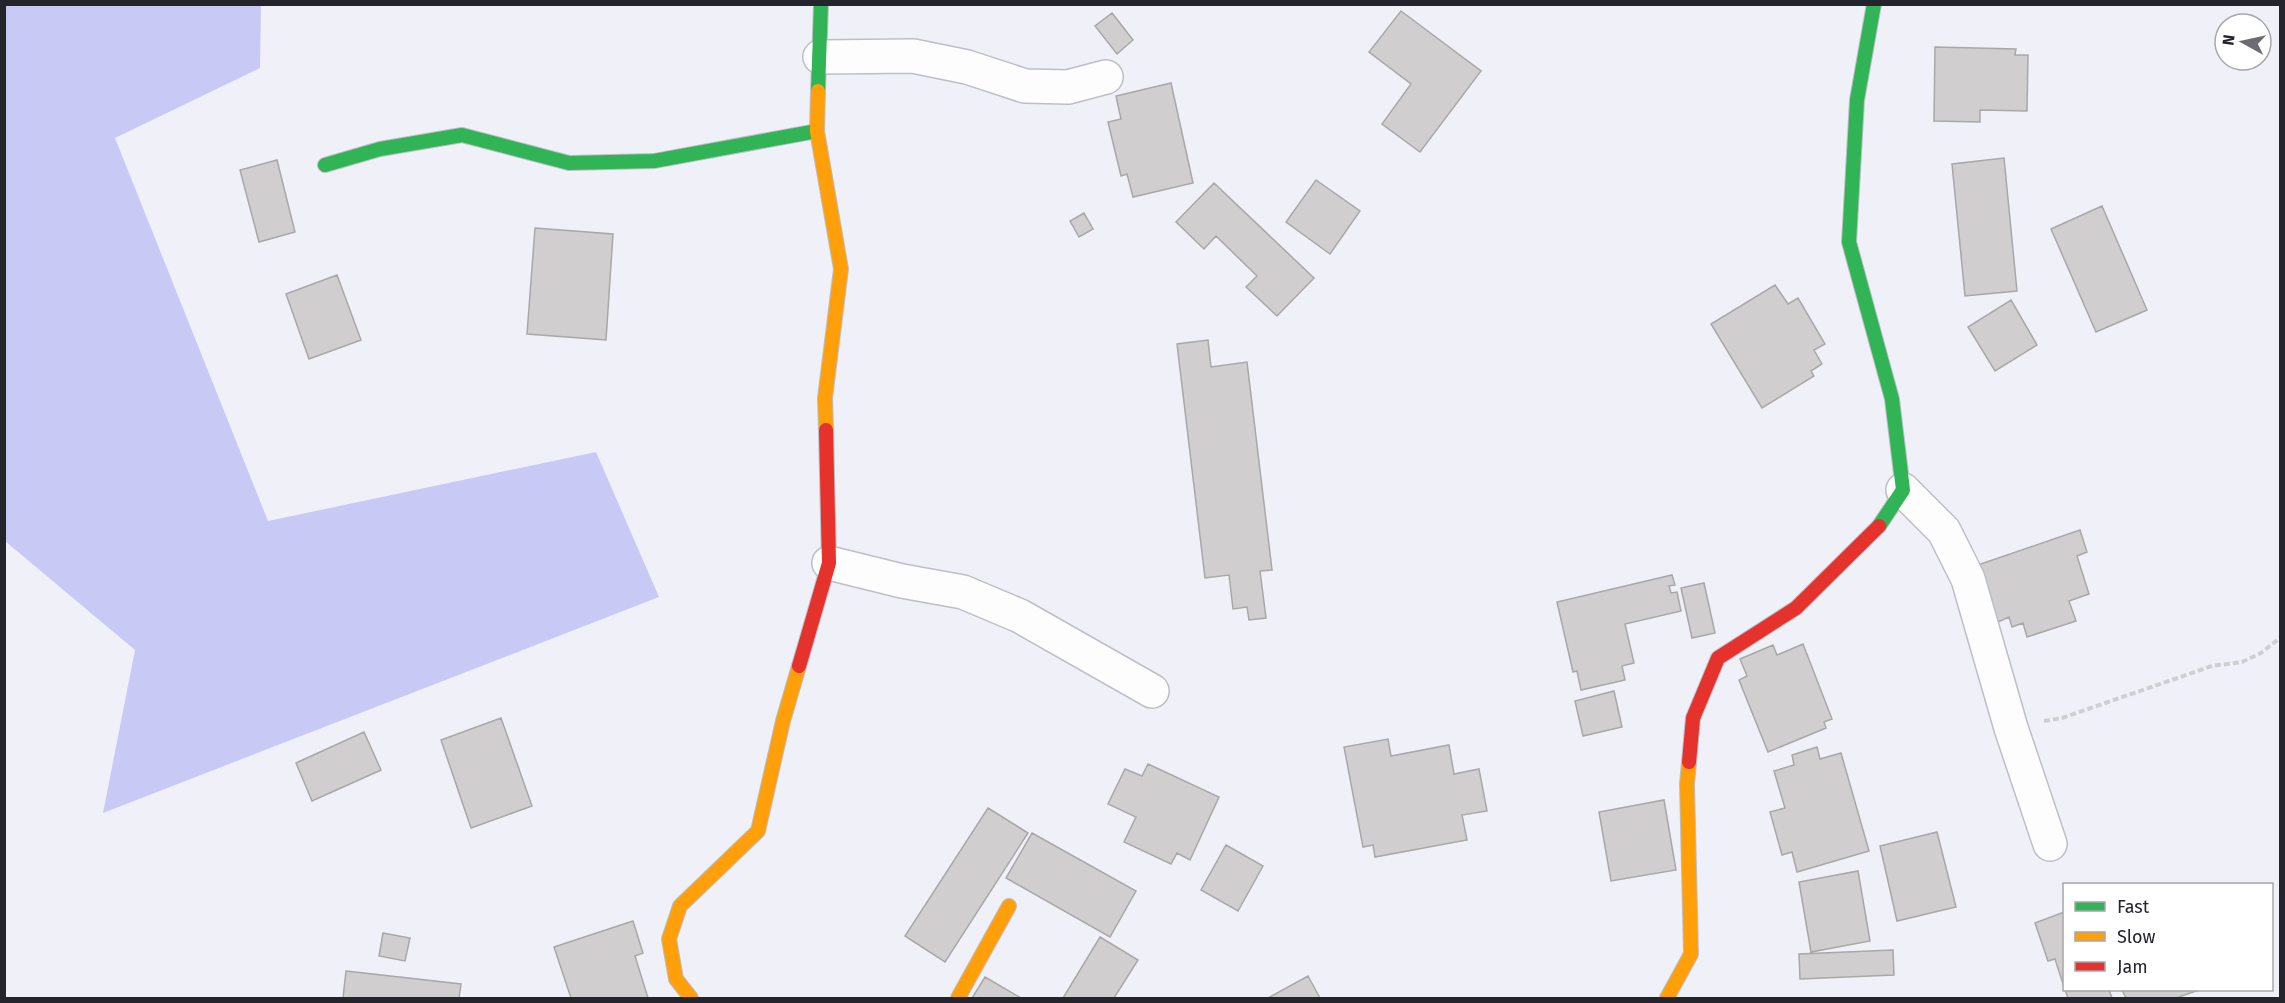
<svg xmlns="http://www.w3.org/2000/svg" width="2285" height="1003" viewBox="0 0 2285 1003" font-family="'Fira Sans',sans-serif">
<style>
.forest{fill:#c8caf5}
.building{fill:#d0cece;stroke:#a9a7a7;stroke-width:1.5}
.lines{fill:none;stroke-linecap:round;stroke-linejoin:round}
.street-casing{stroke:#bebec6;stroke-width:36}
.fast-casing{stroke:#bebec6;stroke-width:16}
.slow-casing{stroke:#bebec6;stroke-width:16}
.jam-casing{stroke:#bebec6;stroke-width:16}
.path{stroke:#cfcfd2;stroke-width:4;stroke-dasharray:6 3;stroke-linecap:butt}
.street{stroke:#fdfdfe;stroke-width:33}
.fast{stroke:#30b455;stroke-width:14}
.slow{stroke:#ff9f0a;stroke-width:14}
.jam{stroke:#e5322d;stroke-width:14}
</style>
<rect width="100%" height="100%" fill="#f0f0f8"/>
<path class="forest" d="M4,5h257l-1,63 -145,70 153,383 328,-69 63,145 -556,216 32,-163 -130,-109z"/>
<path class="building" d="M1401,11l80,60 -61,81 -38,-28 29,-40 -42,-32z
M1112,13l21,27 -16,14 -22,-28z
M1935,47l81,2 -1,6h13l-1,56 -47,-1v12l-46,-1z
M1171,83l22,100 -60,14 -6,-23 -6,2 -13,-54 13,-3 -5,-23z
M2004,158l13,133 -52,5 -13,-132z
M277,160l18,72 -36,10 -19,-72z
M1316,180l44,31 -30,43 -44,-32z
M1214,183l100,95 -37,38 -31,-29 11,-11 -41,-40 -12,13 -28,-27z
M2102,206l45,104 -51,22 -45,-103z
M1084,213l9,16 -14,8 -9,-16z
M535,228l78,6 -7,106 -79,-6z
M337,275l24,65 -52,19 -23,-65z
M1775,285l13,19 10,-6 27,46 -11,6 8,14 -11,7 3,5 -52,32 -51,-84z
M2011,300l26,45 -42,26 -27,-44z
M1208,340l3,27 36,-5 25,208 -12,1 6,47 -17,2 -2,-13 -14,2 -4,-34 -24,3 -28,-234z
M2080,530l7,22 -10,4 12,38 -20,7 7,20 -49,16 -4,-14 -11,4 -3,-10 -11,5 -20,-57z
M1672,575l3,10 -6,1 2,7 6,-1 4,19 -56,13 9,39 -12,3 3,14 -44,10 -4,-19 -4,1 -16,-70z
M1704,583l11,50 -23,5 -11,-50z
M1803,644l29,75 -8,3 2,6 -58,24 -29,-72 8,-4 -7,-17 33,-14 4,10z
M1614,691l8,36 -39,9 -8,-35z
M501,718l31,88 -61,22 -30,-88z
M364,732l17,38 -69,31 -16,-38z
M1388,739l3,17 58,-11 5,29 25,-5 8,42 -25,4 5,25 -92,17 -2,-12 -10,2 -19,-100z
M1817,747l3,12 21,-6 28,98 -72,21 -5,-20 -10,3 -12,-43 15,-4 -11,-37 20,-6 -2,-10z
M1148,764l71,33 -29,63 -13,-7 -6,11 -47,-22 12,-25 -28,-13 17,-35 17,7z
M1664,800l12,70 -65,11 -12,-69z
M988,808l40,25 -83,129 -40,-26z
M1937,832l19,75 -59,14 -17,-75z
M1032,833l104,58 -26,46 -104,-59z
M1226,845l37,21 -25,45 -37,-21z
M1858,871l12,70 -59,11 -12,-70z
M2064,912v75l-9,-28 -7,2 -13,-38z
M633,921l10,32 -8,3 13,42h-77l-17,-51z
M383,933l27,5 -5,23 -26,-5z
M1100,937l38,23 -24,38h-51z
M1893,950l1,25 -94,4 -1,-25z
M346,971l115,13 -2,14h-116z
M1308,976l12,22h-52z
M985,977l36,21h-49z
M2065,990h44l3,8h-44z
M2122,990h77l-23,8h-50z"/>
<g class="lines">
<defs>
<path id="street" d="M820,57l93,-1 54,11 58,19 43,1 38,-10
M1903,490l41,41 24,48 43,149 39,116
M829,563l73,18 61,11 57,24 132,75"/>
<path id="fast" d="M1874,4l-17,96 -8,142 43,157 11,91 -24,36
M818,91l3,-87
M325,165l55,-16 82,-14 107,28 85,-2 163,-30"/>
<path id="slow" d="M818,91l-1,40 24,138 -16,129 1,32
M691,998l-15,-19 -7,-40 11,-33 78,-75 25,-110 16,-55
M958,998l51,-92
M1667,998l24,-44 -4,-170 2,-22"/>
<path id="jam" d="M799,666l30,-103 -3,-133
M1689,762l4,-44 25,-60 78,-50 83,-82"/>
</defs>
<use href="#street" class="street-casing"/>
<use href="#fast" class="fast-casing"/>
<use href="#slow" class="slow-casing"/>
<use href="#jam" class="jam-casing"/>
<path class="path" d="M2044,721l18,-3 150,-52 30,-4 19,-9 19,-15"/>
<use href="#street" class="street"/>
<use href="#fast" class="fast"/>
<use href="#slow" class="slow"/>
<use href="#jam" class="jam"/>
</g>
<rect width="2285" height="1003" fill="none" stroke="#23242c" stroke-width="12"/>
<rect x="2063" y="883" width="210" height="108" fill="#ffffff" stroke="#a7a7ab" stroke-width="1.5"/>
<rect x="2075" y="902" width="30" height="9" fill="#30b455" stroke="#a7a7ab" stroke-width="1.5"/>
<text x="2117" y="913" font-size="18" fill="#23242c">Fast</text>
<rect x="2075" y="932" width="30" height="9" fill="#ff9f0a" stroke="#a7a7ab" stroke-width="1.5"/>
<text x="2117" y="943" font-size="18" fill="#23242c">Slow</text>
<rect x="2075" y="962" width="30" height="9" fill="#e5322d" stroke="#a7a7ab" stroke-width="1.5"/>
<text x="2117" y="973" font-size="18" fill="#23242c">Jam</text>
<g transform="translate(2243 42) rotate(278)"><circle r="28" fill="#ffffff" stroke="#a7a7ab" stroke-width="1.5"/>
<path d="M0-4.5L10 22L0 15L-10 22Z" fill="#6b6b73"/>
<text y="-9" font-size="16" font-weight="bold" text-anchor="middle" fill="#23242c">N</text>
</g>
</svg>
